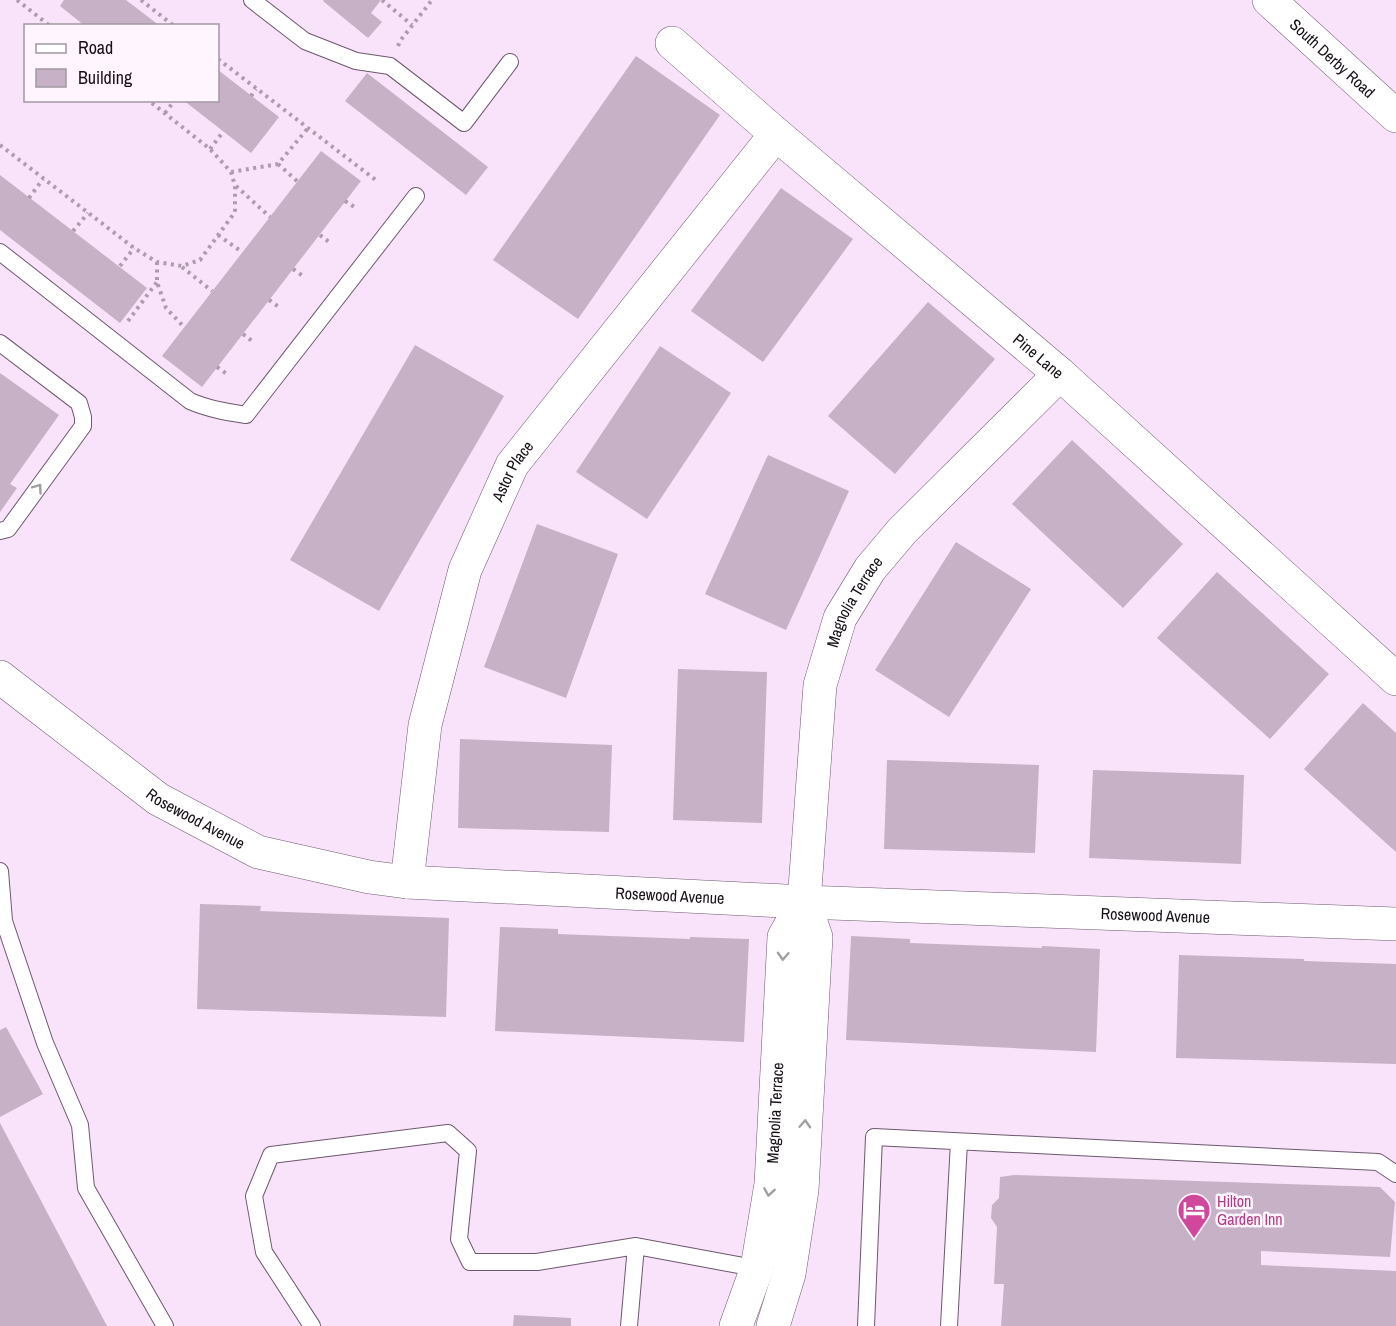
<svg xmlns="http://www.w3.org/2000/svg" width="1396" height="1326" viewBox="0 0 1396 1326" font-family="'Archivo Narrow',sans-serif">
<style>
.building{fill:#c6b1c7}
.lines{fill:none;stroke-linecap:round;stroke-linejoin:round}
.service-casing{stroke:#6d596d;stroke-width:18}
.minor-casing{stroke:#6d596d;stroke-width:34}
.path{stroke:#ad9cad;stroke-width:4;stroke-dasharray:3 4.5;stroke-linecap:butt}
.service{stroke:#fff;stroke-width:16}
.minor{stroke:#fff;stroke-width:33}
.oneway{stroke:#a29fa2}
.labels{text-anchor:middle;stroke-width:5;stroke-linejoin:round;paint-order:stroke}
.street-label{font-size:16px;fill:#160f16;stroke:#fef5fe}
.hotel-label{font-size:16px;fill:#b23c85;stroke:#fef5fe;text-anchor:start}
</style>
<rect width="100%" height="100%" fill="#f9e3fa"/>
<path class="building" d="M64,0h62l34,26h-75l-25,-20z
M324,0h57l-10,13 11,9 -14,16 -45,-37z
M636,56l84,59 -142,204 -85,-59z
M218,70l61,47 -28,36 -68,-53h35z
M367,73l121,94 -22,28 -121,-94z
M321,151l40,30 -159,206 -40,-31z
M0,175l147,113 -27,35 -120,-93z
M781,188l72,51 -90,123 -72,-51z
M928,302l67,57 -100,115 -67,-58z
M415,345l89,51 -125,215 -89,-51z
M660,346l71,47 -84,126 -71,-47z
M0,373l59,42 -49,69 7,4 -17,24z
M1072,440l111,104 -60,64 -111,-104z
M768,455l81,36 -63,139 -81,-36z
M537,524l81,30 -52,144 -82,-31z
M956,542l75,47 -82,128 -74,-47z
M1217,572l112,102 -59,65 -113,-101z
M678,669l89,3 -5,151 -89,-3z
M1363,703l33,30v119l-92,-83z
M460,739l152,6 -3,87 -151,-4z
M887,760l152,5 -4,88 -151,-4z
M1093,770l151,5 -3,89 -152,-6z
M200,904l61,2 -1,5 189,7 -3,99 -249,-8z
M500,927l58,2v5l132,5v-2l59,2 -5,103 -249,-11z
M851,936l59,3v4l132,5v-2l58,3 -4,103 -250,-12z
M1179,955l125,4v2l92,3v100l-220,-6z
M6,1027l37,67 -43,23v-87z
M0,1123l107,203h-107z
M1014,1175l366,12 15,15 -5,55 -129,-6v14l135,6v55h-395l3,-42h-10l3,-57 -6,-9 1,-13 7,-7 1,-21z
M514,1315l57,3v8h-58z"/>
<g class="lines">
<defs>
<path id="service" d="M252,0l53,41 51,20 34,5 74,57 46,-61
M0,252l190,149c18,8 37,11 56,14l170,-219
M0,343l79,60 4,14v9l-75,103 -8,2
M0,871l4,50 41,122 35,82 6,63 79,138
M312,1326l-48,-74 -10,-56 17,-41 177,-22 20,18 -9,88 11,23h67l99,-16 124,23
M629,1326l7,-80
M866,1326l8,-189 504,25 18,12
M949,1326l10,-184"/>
<g id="minor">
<path id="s1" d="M1269,0l127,116"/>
<path id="s2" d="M672,43l104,91 284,240 336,305"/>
<path id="s3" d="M0,677l158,122 100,53 111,25 38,5 397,20 592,22"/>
<path id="s4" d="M407,882l18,-157 40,-155 47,-105 264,-331"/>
<path id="s5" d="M736,1326l21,-58 14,-84 13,-247 20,-35"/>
<path id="s6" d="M773,1326l16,-52 13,-84 14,-253 -12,-35 16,-217 20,-67 30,-49 32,-38 158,-157"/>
</g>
</defs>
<use href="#service" class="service-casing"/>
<use href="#minor" class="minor-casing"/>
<path class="path" d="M17,0l33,26
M141,0l33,26
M382,0l30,25
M398,46l2,-5 32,-41
M218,59l159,122
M251,96l5,-7
M165,113l10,-13
M0,145l134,103 23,14 25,4 18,-6 35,-48v-26l-4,-14 -21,-23 -62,-49
M210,149l13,-17
M278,164l19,17
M231,172l47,-8 30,-36
M236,186l34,31
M29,198l14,-19
M345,201l11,7
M73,231l15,-18
M218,235l24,17
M320,235l9,7
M157,262v20l9,26 18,19
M120,266l14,-18
M182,267l30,24
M293,269l10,7
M269,300l10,7
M128,321l29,-39
M243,334l9,7
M217,367l10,7"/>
<use href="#service" class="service"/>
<use href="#minor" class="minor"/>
</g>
<defs><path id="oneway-chevron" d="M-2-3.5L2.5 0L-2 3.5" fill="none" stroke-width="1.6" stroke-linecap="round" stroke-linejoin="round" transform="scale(1.5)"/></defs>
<g class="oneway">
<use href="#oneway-chevron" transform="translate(38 488) rotate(-54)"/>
<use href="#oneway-chevron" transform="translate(783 956) rotate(93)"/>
<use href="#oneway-chevron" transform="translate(805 1124) rotate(-87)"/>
<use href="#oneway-chevron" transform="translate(769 1192) rotate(99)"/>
</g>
<defs>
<symbol id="hotel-pin" viewBox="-11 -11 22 30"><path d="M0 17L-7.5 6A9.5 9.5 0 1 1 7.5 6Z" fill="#d1479c" stroke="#fef5fe"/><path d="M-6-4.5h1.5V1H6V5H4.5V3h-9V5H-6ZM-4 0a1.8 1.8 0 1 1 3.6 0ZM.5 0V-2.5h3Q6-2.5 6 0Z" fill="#fff"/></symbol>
</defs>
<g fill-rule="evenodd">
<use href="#hotel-pin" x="1175" y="1191" width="38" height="52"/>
</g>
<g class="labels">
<g class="street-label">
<text dy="6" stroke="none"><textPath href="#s1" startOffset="86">South Derby Road</textPath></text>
<text dy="6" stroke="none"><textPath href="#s2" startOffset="482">Pine Lane</textPath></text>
<text dy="6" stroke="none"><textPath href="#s4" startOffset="428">Astor Place</textPath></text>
<text dy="6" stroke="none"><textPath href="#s6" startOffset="738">Magnolia Terrace</textPath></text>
<text dy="6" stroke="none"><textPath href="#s3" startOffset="242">Rosewood Avenue</textPath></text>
<text dy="6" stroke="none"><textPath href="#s3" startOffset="728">Rosewood Avenue</textPath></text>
<text dy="6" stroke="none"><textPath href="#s3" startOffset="1214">Rosewood Avenue</textPath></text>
<text dy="6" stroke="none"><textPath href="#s5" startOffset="218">Magnolia Terrace</textPath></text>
</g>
<g class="hotel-label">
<text x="1217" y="1207">Hilton<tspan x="1217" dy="18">Garden Inn</tspan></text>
</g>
</g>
<rect x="24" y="24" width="195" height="78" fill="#fef5fe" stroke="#a199a1" stroke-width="1.5"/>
<rect x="36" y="44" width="30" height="9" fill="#ffffff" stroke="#a199a1" stroke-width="1.5"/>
<text x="78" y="54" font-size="18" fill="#160f16">Road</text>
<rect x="36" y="69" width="30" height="18" fill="#c6b1c7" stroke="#a199a1" stroke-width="1.5"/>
<text x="78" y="84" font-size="18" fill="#160f16">Building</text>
</svg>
